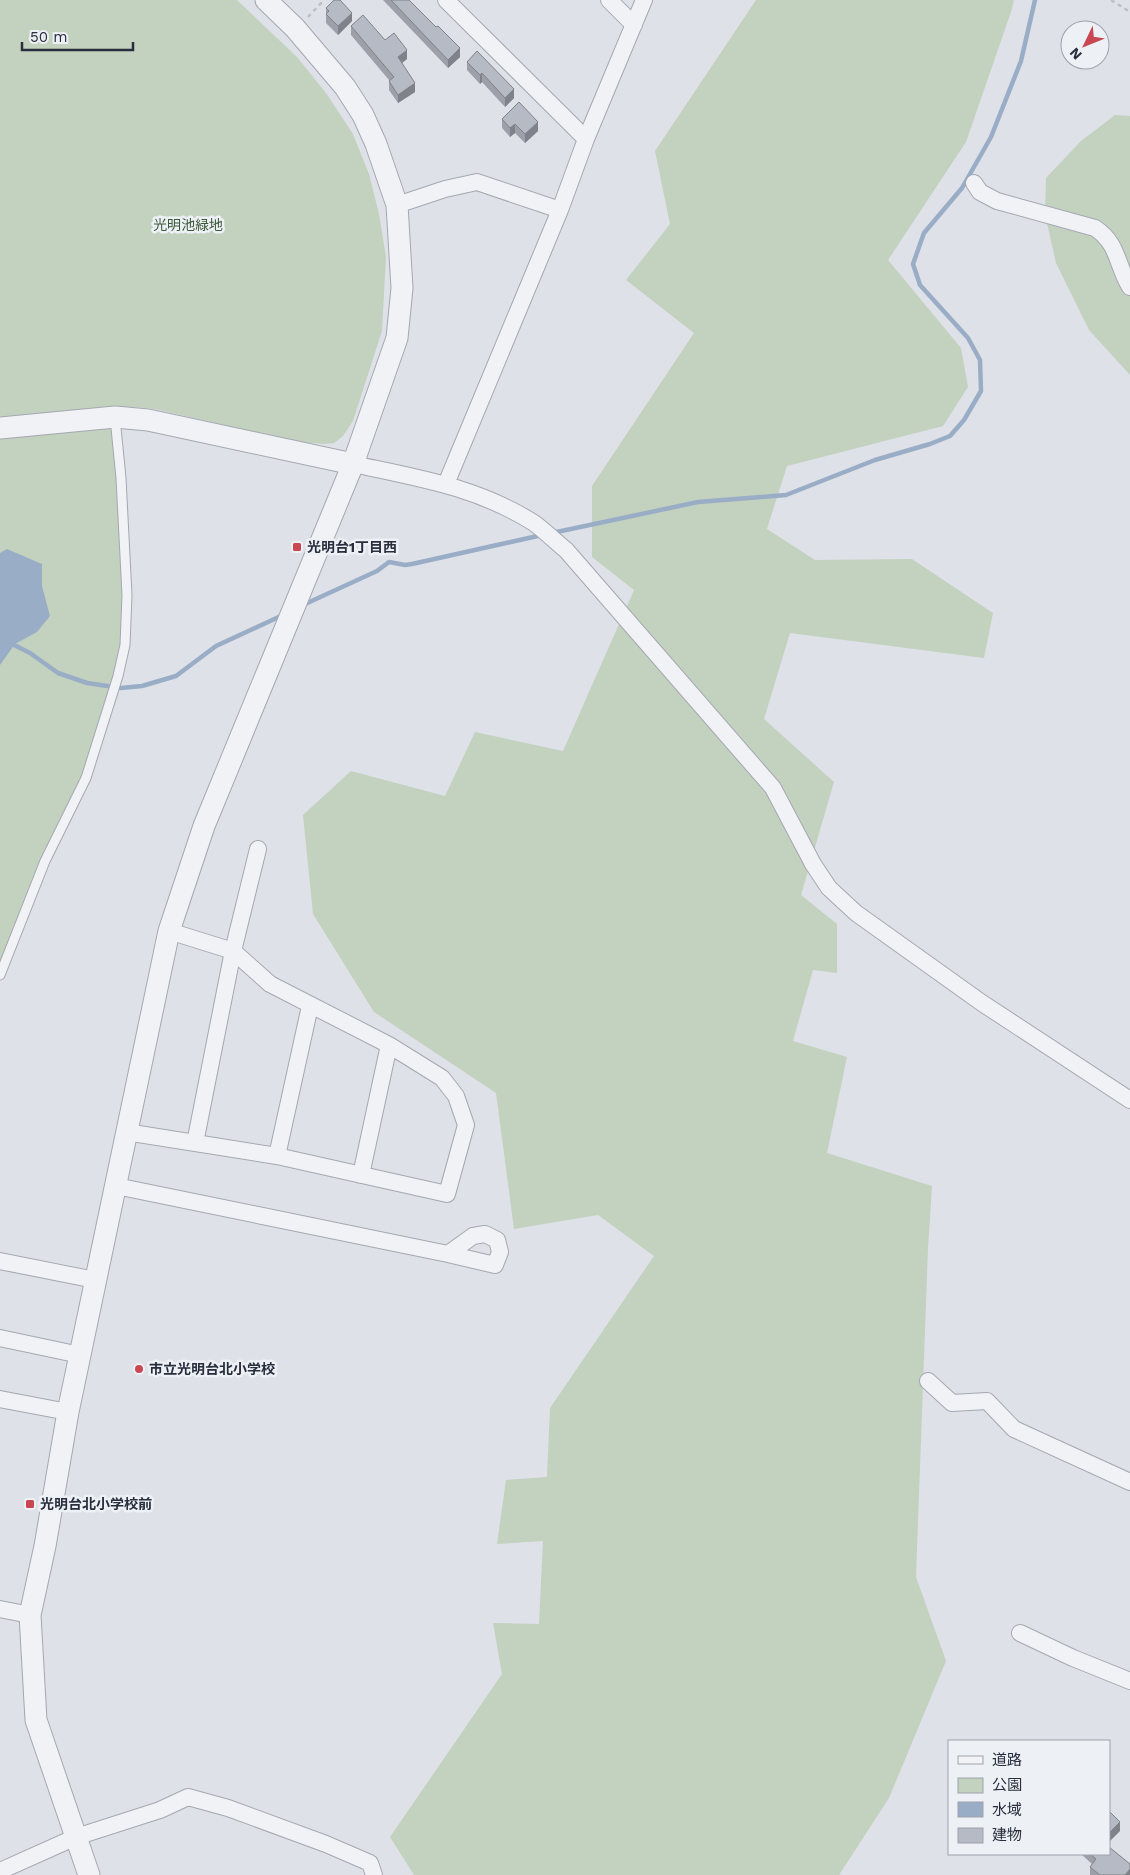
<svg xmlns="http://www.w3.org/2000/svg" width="1130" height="1875" viewBox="0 0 1130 1875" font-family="'Work Sans','Noto Sans JP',sans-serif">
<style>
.green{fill:#c3d1bf}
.water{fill:#9aadc6}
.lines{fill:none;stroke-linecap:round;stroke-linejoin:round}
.stream{stroke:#9aadc6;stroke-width:4.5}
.service-casing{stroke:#a4a8b1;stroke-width:11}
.minor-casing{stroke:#a4a8b1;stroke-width:18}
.tertiary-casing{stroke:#a4a8b1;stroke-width:23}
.path{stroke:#bdbfc6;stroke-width:2.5;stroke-dasharray:4 4;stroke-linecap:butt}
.service{stroke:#f1f2f6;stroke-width:9}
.minor{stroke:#f1f2f6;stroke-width:16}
.tertiary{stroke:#f1f2f6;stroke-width:21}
.wall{fill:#9da0a9}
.shaded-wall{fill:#7f8289}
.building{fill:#b6bac4;stroke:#7f8289}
.poi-dot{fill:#c84753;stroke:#edf0f5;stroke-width:2}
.labels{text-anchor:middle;stroke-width:5;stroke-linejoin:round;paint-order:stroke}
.park-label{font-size:14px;fill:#3a5836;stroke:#edf0f5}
.poi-label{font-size:14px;font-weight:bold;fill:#282e3d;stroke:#edf0f5;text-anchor:start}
</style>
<rect width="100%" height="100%" fill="#dee1e7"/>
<path class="green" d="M0,0h237l60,57 29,36 27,41 16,40 10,40 7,43 -4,74 -29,90 -10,15 -9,7 -10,1 -26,-2 -143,-33 -19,-2 -23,1 2,9 10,228 -21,81 -104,249z
M756,0h258l-3,12 -45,130 -78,118 73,88 7,39 -25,39 -156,40 -20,63 48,31 97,-1 81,54 -9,45 -194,-25 -26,86 70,63 -33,113 36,29v49l-24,-3 -20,71 54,16 -20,96 105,33 -4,62 -12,329 30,84 -57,137 -50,77h-425l-24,-38 112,-163 -9,-51 46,1 4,-83 -46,3 9,-64 41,-3 3,-69 104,-152 -56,-41 -84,14 -18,-136 -122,-81 -61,-98 -10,-99 48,-44 94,25 30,-64 88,19 71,-161 -42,-33v-71l102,-153 -68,-53 44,-56 -15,-73z
M1115,115l15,1v259l-41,-45 -33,-67 -11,-49 1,-36 35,-37z"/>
<path class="water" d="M7,549l35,15v22l8,30 -13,16 -22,12 -15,21v-112z"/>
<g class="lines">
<path class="stream" d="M552,533l146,-31 88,-7 89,-35 55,-16 20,-8 14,-16 17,-29 -1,-31 -12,-22 -48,-53 -7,-21 11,-31 38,-45 29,-51 30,-76 14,-61
M303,605l74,-34 12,-9 16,3 7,-1 130,-29
M0,638l30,15 28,20 29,10 34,5 21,-2 34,-10 40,-30 67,-31"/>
<defs>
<path id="service" d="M0,975l45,-114 41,-83 32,-102 7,-31 2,-50 -6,-117 -6,-60"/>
<path id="minor" d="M446,0l140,139
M609,0l25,25
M974,183l6,9 17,9 98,27c24,16 21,36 35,59
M397,205l48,-16 32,-7 83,28
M353,464c65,14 124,23 181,59 11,8 22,19 32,27l207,238 40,76 16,24 27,25 126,90 148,97
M446,484l114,-274 26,-71 58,-139
M126,1132l151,24 170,38 19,-69 -10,-29 -14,-18 -53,-33 -119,-61 -37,-33 -64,-20
M195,1143l38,-192 25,-102
M277,1156l33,-150
M361,1175l28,-130
M116,1186l332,68 25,-18 12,-2 12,6 3,12 -5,13 -47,-11
M0,1261l95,19
M0,1338l80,17
M928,1381l24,22 35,-2 27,28 116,53
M0,1399l68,13
M0,1609l30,6
M1020,1633l53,25 57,23
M0,1871l76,-34 84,-27 28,-13 40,11 98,36 44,19 4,12"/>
<path id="tertiary" d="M0,428l115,-11 33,3 205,44
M89,1875l-53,-155 -6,-105 15,-69 23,-134 101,-481 35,-105 149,-362 44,-126 5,-50 -5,-83 -21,-61 -13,-29 -18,-28 -50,-59 -29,-28"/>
</defs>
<use href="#service" class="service-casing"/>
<use href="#minor" class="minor-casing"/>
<use href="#tertiary" class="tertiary-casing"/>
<path class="path" d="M1111,0l19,12
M308,17l16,-17"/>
<use href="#service" class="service"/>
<use href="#minor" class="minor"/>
<use href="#tertiary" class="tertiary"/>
</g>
<path class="wall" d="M383,0h26l51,57 -12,11z
M326,8l26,13 -14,14 -12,-12z
M351,26l34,14 22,19 -5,4 13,29 -17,11 -9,-13v-10l-38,-45z
M467,62l47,36 -9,9 -23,-25 -2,2 -13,-14z
M502,119l36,12 -13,12 -10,-10 -5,4 -8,-9z
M1081,1854h28l21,21h-40v-8l2,-3z"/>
<path class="shaded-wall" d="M352,13v8l-14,14v-9z
M460,48v9l-12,11v-8z
M407,50v9l-9,7v-9z
M482,73v9l-2,2v-9z
M415,83v9l-17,11v-8z
M514,89v9l-9,9v-9z
M538,122v9l-13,12v-9z
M515,124v9l-5,4v-9z
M1120,1822v9l-11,11v-9z
M1130,1869v6h-5z"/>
<path class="building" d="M334,0h6l12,13 -14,13 -12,-12 3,-3 -3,-3z
M391,0h18l27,27 2,-1 22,22 -12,12z
M363,15l22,25 9,-7 13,17 -9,7 17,26 -17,12 -9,-14 5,-4 -43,-51z
M477,51l37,38 -9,9 -23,-25 -2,2 -13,-13z
M519,102l19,20 -13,12 -10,-10 -5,4 -8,-9z
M1109,1811l11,11 -11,11z
M1109,1847l21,17v5l-5,6h-25l-10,-8 6,-8 -6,-5h19z"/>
<g class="poi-dot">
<rect x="292" y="542" width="10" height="10" rx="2.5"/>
<circle cx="139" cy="1369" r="5"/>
<rect x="25" y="1499" width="10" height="10" rx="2.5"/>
</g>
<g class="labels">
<g class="park-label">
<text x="188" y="230">光明池緑地</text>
</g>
<g class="poi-label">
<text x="307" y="552">光明台1丁目西</text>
<text x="149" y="1374">市立光明台北小学校</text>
<text x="40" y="1509">光明台北小学校前</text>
</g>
</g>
<rect x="948" y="1740" width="162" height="115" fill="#edf0f5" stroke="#9ea2ab"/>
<rect x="958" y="1756" width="25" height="8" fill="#f1f2f6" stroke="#9ea2ab"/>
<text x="992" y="1765" font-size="15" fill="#282e3d">道路</text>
<rect x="958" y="1778" width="25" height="15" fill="#c3d1bf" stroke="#9ea2ab"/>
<text x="992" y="1790" font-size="15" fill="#282e3d">公園</text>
<rect x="958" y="1802" width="25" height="15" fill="#9aadc6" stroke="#9ea2ab"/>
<text x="992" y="1815" font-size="15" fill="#282e3d">水域</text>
<rect x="958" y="1828" width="25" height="15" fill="#b6bac4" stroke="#9ea2ab"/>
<text x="992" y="1840" font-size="15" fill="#282e3d">建物</text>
<g transform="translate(1085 45) rotate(227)"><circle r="24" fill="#edf0f5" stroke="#9ea2ab"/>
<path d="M0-4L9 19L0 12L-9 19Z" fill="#c84753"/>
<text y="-8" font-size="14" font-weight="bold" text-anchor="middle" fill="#282e3d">N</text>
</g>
<path d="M22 42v8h111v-8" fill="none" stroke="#282e3d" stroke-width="2.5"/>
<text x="30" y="42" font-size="15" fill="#282e3d" stroke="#edf0f5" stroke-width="4" paint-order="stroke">50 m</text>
</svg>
